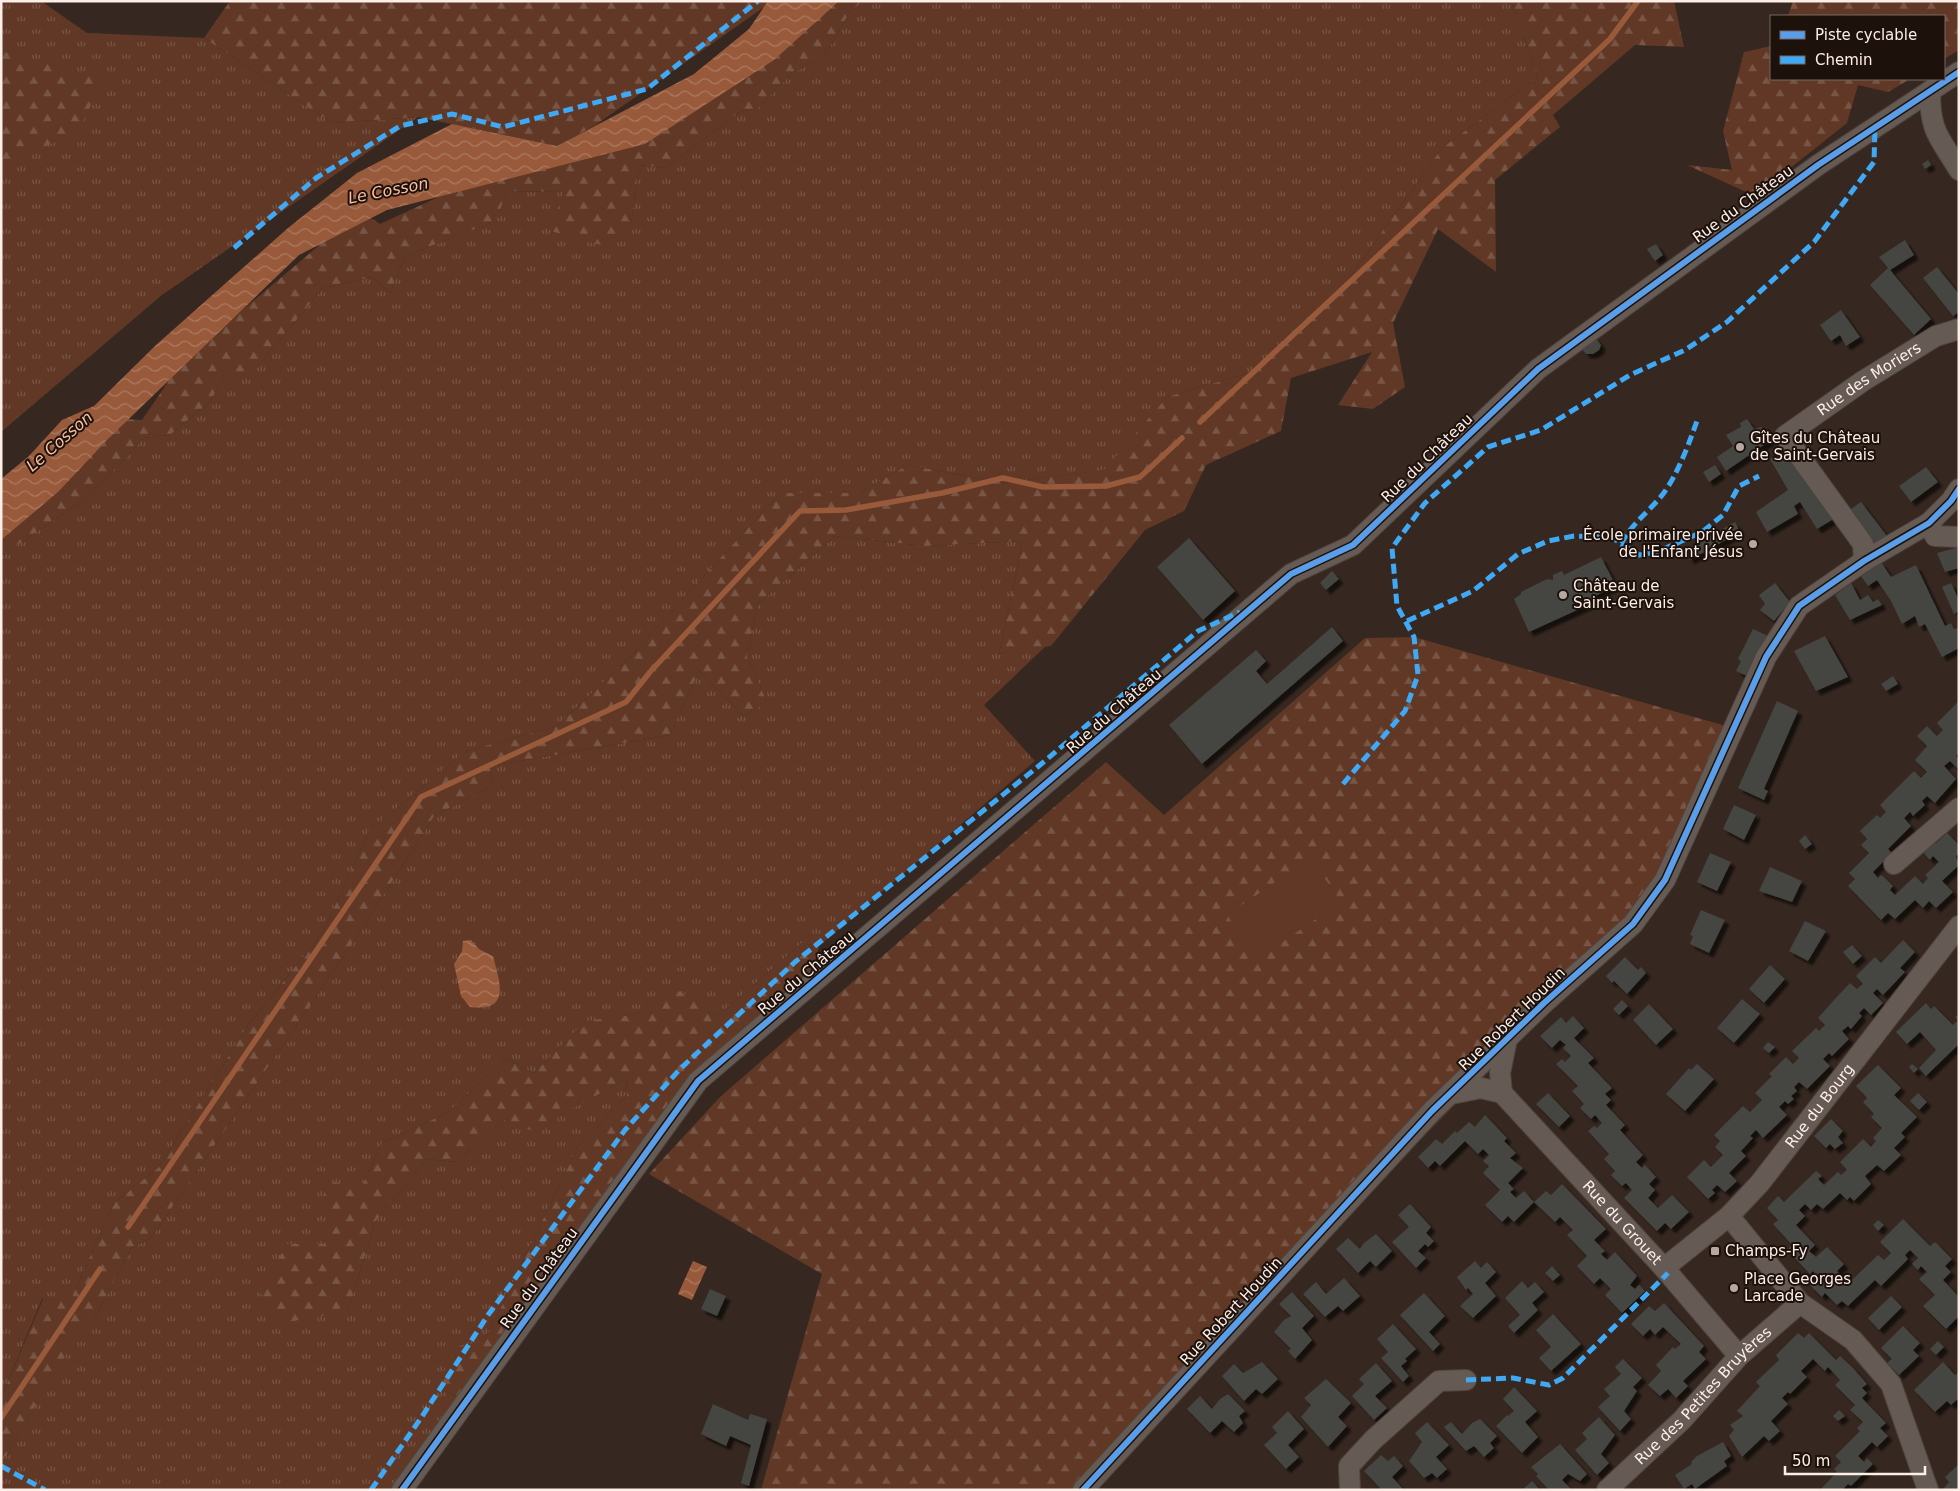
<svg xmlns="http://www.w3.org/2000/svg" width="1960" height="1491" viewBox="0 0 1960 1491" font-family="'DejaVu Sans',sans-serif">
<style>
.grass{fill:url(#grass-tufts);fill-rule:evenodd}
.forest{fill:url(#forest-firs)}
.pitch{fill:#603825}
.water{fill:url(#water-waves)}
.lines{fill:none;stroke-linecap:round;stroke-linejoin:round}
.stream{stroke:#985a3b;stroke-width:5.5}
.building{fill:#444542;filter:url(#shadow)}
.minor-casing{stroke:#50453e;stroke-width:22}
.minor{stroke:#665a55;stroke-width:20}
.quiet{stroke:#3fa9f5;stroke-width:5;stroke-dasharray:10 5;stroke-linecap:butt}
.cycleway-casing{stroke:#1d110b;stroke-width:9}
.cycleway{stroke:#5a9eea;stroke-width:6}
.poi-dot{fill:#b7a9a1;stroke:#1d110b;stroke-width:2}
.labels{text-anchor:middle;stroke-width:4;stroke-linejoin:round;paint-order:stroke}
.street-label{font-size:15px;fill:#fdeee7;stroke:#1d110b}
.poi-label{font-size:15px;fill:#fdeee7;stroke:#1d110b;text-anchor:start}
.water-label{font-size:16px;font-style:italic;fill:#f9bea3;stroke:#1d110b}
</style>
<defs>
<pattern id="grass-tufts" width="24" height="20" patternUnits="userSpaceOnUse" patternTransform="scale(1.25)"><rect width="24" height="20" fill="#603825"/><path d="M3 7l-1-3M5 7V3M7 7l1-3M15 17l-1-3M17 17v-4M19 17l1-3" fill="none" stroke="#785545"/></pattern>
<pattern id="forest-firs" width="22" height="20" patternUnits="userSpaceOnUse" patternTransform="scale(1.25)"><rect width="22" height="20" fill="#603825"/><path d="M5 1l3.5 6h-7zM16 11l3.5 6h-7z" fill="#785545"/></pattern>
<pattern id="water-waves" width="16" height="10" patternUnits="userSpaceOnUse" patternTransform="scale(1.25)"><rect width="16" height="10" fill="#985a3b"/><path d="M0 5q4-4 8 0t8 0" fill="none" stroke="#ac7a61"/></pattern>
<filter id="shadow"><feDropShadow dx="4.5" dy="4.5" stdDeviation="1" flood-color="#0009"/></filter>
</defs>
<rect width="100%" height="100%" fill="#362820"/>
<path class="grass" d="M1,1h40l46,32 117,5 128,85 86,-6 -256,178 -161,137z
M863,1h648l27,76 -96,71 -109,153 -81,71 -85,25 -62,73 -102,13 -95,-18 -49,28h-79l-151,165 -72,68 -91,25 -96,79 -47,102 -76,95 -89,141 -44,35 -43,96h-29l-41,99v-842l77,-52 46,-44 19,-22 27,-3 41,-34 14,-29h28l70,-84 49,-11 18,16 15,-37 90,-35 12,-30 56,1 68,32 8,-59 26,3 75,-56 18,-4 34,-35 32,-16 25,-44z
M835,536l90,10 98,-5 -24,113 47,-8 -62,59 51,56 -216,185 -17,-3 -85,74 -37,-25 -47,23 -48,7 -51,51 -29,-14 -56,53 -67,31 -21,45 -13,123 27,-89 52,-63 30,3 48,-43 27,11 94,-51 1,17 -49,50 -93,195 -50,46 22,9 -67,94h-389v-32l5,-2 70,-120 18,-16 37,-72 20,-10 203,-297 80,-125 58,-30 -2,-20 180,-31 29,-64 45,45 23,-14 -20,-45 10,-52zM479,949l14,7 -39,8 8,-13z"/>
<path class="forest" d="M230,1h543l-179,125 -37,20 -139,-29 -86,6 -128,-85z
M812,1h51l-14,12 -25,44 -32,16 -34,35 -18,4 -75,56 -26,-3 -8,59 -22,23 -58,-16 12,-39 -56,-1 -11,30 -91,35 -15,37 -18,-16 -49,11 -70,84h-28l-14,29 -41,34 -27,3 -19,22 -46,44 -77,52v-28l123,-109 18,1 41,-60 177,-149 20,13 93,-43 172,-37z
M1511,1h163l10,46 -49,-2 -82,70 7,12 -65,53 1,92 -58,-43 -45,94 12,64 -32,22 -35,-4 34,-53 -81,26 -10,53 -75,34 -22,46 -39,19 -94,116 -52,8 24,-113 -98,5 -90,-10 -78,69 -10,52 20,45 -23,14 -45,-45 -29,64 -180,31 2,20 -58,30 -80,125 -203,297 -20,10 -37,72 -18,17 -70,119 -5,2v-60l42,-99h28l43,-96 44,-35 89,-141 76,-95 47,-102 96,-79 91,-25 72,-68 151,-165h79l49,-28 95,18 101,-13 63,-73 85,-25 81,-71 109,-153 96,-71z
M1793,1h166v49l-15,9v-43h-156z
M1771,46v33h139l-22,13 -30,-7 -11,38 -92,73 -68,-31 45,5 -9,-39 21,-79z
M1,51l102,29 -25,52 -77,34z
M1414,637l312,89 -63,167 -587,597h-315l61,-216 -173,-100 71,-77 386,-335 58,53 201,-177z
M802,943l17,3 -5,22 -134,120 -223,308 -22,-9 23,-41 27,-5 93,-195 49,-50 -1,-17 -94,52 -27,-12 -48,43 -30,-3 -52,63 -27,89 -66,12 -22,-31 27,-48h42l-5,-64 37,8 21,-45 67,-31 56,-53 29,14 51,-52 48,-6 47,-24 37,26z"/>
<path class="pitch" d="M1311,858l30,44 -84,57 -30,-44z"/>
<path class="water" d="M768,1h71l-65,59 -129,84 -258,66 -88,45 -192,185 -49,52 -57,48v-61l28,-23 33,-36 32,-14 62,-61 132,-117 69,-55 95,-49 105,22 137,-72 55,-45z
M471,940l8,9 14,7c7,27 18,56 -23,51l-9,-11 -7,-32 8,-13 1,-10z
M693,1261l14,6 -15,33 -14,-6z"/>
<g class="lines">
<path class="stream" d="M1200,422l410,-383 28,-38
M128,1227l293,-430 205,-95 24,-30 150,-161 46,-1 96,-17 61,-15 40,9 63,-1 34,-9 42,-39
M1,1418l99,-149"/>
</g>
<path class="building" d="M1928,160l3,5 -6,4 -3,-5z
M1905,240l9,15 -24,15 41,49 -17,16 -44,-50 18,-17 -9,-11z
M1656,244l7,11 -8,6 -8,-12z
M1937,267l22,27v18l-6,4 -30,-38z
M1841,310l19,27 -14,9 -6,-11 -9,6 -11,-16z
M1594,336l7,9 -2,5 -6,4h-7l-6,-7z
M1747,419l7,10 8,-2 9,13 -45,31 -9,-14 16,-11 -7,-11 15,-8 -1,-4z
M1796,452l41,65 -20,12 -17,-27 -6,4 4,8 -31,18 -11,-20 32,-22 -18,-31 10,-6 4,6z
M1715,465l6,9 -12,8 -6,-10z
M1926,467l12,15 -27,20 -12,-16z
M1861,502l26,34 -15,10 -25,-34z
M1735,522l5,10 -50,28 -5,-10z
M1189,538l46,53 -32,29 -46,-53z
M1959,547v21l-14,4 -8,-19z
M1601,557l15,29 -21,10 2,5 -68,31 -15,-33 7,-5v-2l26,-13 6,1v-5l9,-4 2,4z
M1881,562l10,15 25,-12 29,61 6,-3 3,6 5,-2v21l-17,9 -17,-33 -6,3 -4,-11 -13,8 -11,-23 -14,-21 -9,6 -7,-10z
M1332,571l7,8 -13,11 -6,-7z
M1775,583l15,19 -16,19 -14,-11 5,-6 -6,-9z
M1851,583l9,17 8,-5 5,7 5,-3 4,6 -32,15 -15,-25z
M1951,583l8,17v11l-5,3 -12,-27z
M1332,627l11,14 -141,123 -33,-39 87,-75 10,11 -10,10 11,13z
M1753,629l15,7 -19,41 -13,-6 5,-10 -3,-2z
M1825,636l23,41 -32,14 -22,-40z
M1893,676l5,8 -12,7 -5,-7z
M1777,701l21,10 -34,78 4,2 -4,9 -26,-12z
M1959,701v52l-3,3 3,3v7l-2,2 -7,-7 -6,5 12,13 -21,24 -8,-7 -5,5 3,4 -12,11 -3,-4 -6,6 7,8 -23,23 4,4 -19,19 5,6 3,-3 7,6 5,5 -3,4 5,5 20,-19 8,8 5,-6 -3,-3 14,-13 -6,-6 -3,4 -11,-12 11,-11 6,6 11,-10 12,12v9l-3,2 3,9 -17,16 11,11 -17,16 -7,-7 -6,7 -8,-8 -20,19 -7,-6 -7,7 -33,-34 7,-7 -6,-6 20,-20 -8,-8 6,-6 -7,-8 17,-16 3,3 6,-6 -6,-7 34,-34 7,7 6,-6 -12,-12 12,-14 -10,-10 10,-10 10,10 6,-6 -6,-7z
M1734,805l22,10 -12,25 -21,-11z
M1805,835l7,9 -7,5 -6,-8z
M1710,853l21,9 -14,29 -20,-9z
M1770,867l32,14 -10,21 -33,-11z
M1701,910l24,10 -16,33 -19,-9 3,-8 -3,-1z
M1805,921l21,10 -18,30 -19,-10z
M1903,940l12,12 -15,16 5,4 -22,23 -6,-6 -4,4 10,10 -12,12 -7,-7 -5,5 3,3 -6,7 -5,6 -3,-3 -6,5 7,8 -17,17 -3,-3 -6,6 7,7 -23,23 -8,-7 -5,5 3,4 -6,5 3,3 -6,5 -3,-3 -6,6 8,8 -24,23 -7,-8 -6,6 3,2 -12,13 5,5 -17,17 8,8 -12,11 -8,-7 -5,5 3,3 -7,6 -21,-22 17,-17 7,7 12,-12 -8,-8 5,-6 -6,-6 29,-29 7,6 12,-12 -7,-7 17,-17 -3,-2 17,-17 7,7 6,-6 -7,-7 24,-23 3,3 6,-6 -7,-7 16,-18 16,-17 7,6 6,-5 -7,-8 19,-19 6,6z
M1852,945l10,11 -9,8 -10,-12z
M1625,957l13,13 3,-3 5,6 -19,21 -13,-13 -2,2 -6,-7z
M1770,965l15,14 -21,24 -15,-14z
M1742,999l18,15 -26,29 -17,-15z
M1622,1000l6,6 -9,9 -6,-6z
M1926,1003l5,6 3,-3 19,19 5,-5 -3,-3 4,-3v30l-33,32 -7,-8 17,-18 -16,-18 -13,12 -11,-12z
M1649,1004l24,25 -17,16 -23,-25z
M1573,1016l11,12 -10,10 20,20 -6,5 24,25 -7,6 6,6 -5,5 19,20 -5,5 23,25 -7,7 6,6 3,-3 11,12 -7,7 6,6 -7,8 10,10 14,-13 17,17 -18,17 -6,-6 -8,8 -33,-33 8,-8 -6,-7 -4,3 -11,-11 4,-4 -11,-12 5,-5 -21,-23 6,-5 3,2 5,-5 -7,-8 -4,4 -11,-11 4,-4 -12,-13 6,-5 -22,-22 6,-5 3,3 6,-6 -8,-8 3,-3 -6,-5 -8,8 -12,-12 21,-19 5,6z
M1768,1042l7,5 -6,6 -6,-5z
M1697,1064l17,15 -29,32 -19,-17 23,-26 2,2z
M1912,1064l6,5 -4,4 -5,-6z
M1878,1065l23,23 -7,7 23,22 -16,16 4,4 -11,11 7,7 -17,16 -7,-6 -12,11 6,8 -17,17 -4,-4 -3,3 -7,-7 -17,16 -6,-5 -6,6 -6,-6 -6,6 6,6 -9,9 19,20 -6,6 7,6 11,-10 17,17 -7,7 5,5 4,-2 6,6 26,-25 6,5 7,-7 -11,-11 23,-23 27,27 5,-4 17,17 -7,7 6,6 -8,8 16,17v19l-13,13 -23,-23 12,-11 -16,-16 8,-7 -6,-6 -3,4 -6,-6 6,-6 -8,-8 -5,5 3,4 -27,27 -6,-6 -27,26 -6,-5 -5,4 -12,-12 -3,4 -12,-12 8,-8 -5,-6 -3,3 -23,-24 5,-5 -19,-21 5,-4 -11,-12 11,-12 6,6 32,-31 6,5 -4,3 6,6 14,-13 3,3 6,-5 -7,-8 23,-23 8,8 5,-6 -3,-3 9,-10 -11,-11 3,-3 -11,-12 4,-4 -11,-12z
M1548,1093l22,23 -11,11 -23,-23z
M1918,1093l9,9 -8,8 -9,-9z
M1485,1115l22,23 -3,3 12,12 -6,5 13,10 -15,15 6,6 -4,3 6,6 8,-7 10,11 -20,20 -6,-6 -6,6 -17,-17 15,-15 -17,-17 6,-7 -6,-5 6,-6 -6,-6 -5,5 -13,-13 -25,25 -5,-5 -7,7 -10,-11 18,-18 6,5 13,-13 2,2 12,-11 6,5z
M1831,1119l12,12 -5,6 5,6 -8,6 -5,-5 -4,4 -12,-12z
M1562,1184l44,45 -12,11 11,11 -4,3 6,6 8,-8 22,24 -7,9 5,4 4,-4 6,6 -23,22 -17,-18 6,-6 -11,-11 -6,6 -17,-18 10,-10 -20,-21 6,-5 -13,-13 -5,5 -21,-20 12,-11 5,4z
M1410,1204l21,23 -5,6 8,8 -6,6 -3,-3 -7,7 8,7 -10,10 -24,-26 17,-15 -11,-12z
M1878,1220l6,5 -6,6 -5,-6z
M1376,1234l16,17 -16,16 -6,-6 -12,12 -22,-24 12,-11 12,11 4,-6z
M1475,1261l6,7 6,-6 9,10 -11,11 11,13 -23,22 -13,-12 13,-12 -5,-6 -2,2 -9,-13z
M1552,1266l8,9 -7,6 -8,-8z
M1344,1278l16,18 -17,15 -5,-5 -13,11 -22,-23 13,-12 10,12z
M1522,1281l6,7 7,-6 9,10 -12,11 6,7 -24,23 -6,-7 12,-11 -15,-17z
M710,1289l16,7 -9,20 -16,-7z
M1292,1292l22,24 -12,12 10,12 -17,19 -7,-8 3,-2 -17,-17 10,-12 7,-4 -12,-12z
M1424,1293l21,23 -16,16 11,12 -7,7 -33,-36z
M1891,1296l11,11 -23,23 -11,-12z
M1664,1303l40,43 -5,6 7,7 -23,22 5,5 -12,12 -8,-9 -8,7 -12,-11 13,-14 -5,-6 17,-18 2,2 6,-5 -18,-17 -8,8 -5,-6 -7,7 -12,-12 18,-18 6,5z
M1553,1314l28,30 -30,27 -12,-13 12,-11 -15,-17z
M1393,1324l23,25 -11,10 2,2 -6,5 8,10 -6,6 -22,-24 7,-6 -11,-13z
M1903,1326l17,17 -7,7 6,6 -20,19 -12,-12 5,-4 -11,-11z
M1798,1333l6,5 5,-5 27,27 4,-4 13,12 14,16 -5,4 5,5 -5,5 24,25 -6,5 8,8 -11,11 -5,-5 -14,14 6,6 3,-4 6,6 -22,22 -3,-2 -6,6h-22l17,-18 -3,-3 7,-7 -6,-6 25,-25 -3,-3 6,-6 -13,-12 5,-5 -20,-20 5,-5 -12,-13 -3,4 -12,-12 -12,12 6,6 -17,17 -2,-2 -6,6 6,6 -17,17 9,10 -11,10 -5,-5 -22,21 -13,-21 5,-6 -4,-5 13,-9 -6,-5 23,-25 -4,-4 23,-22 -3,-5z
M1938,1341l6,6 -8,8 -6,-6z
M1623,1359l19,19 -9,9 4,4 -13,20 7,8 -11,12 -22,-24 12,-11 -6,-7 17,-15 -6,-7z
M1262,1362l16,17 -16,15 -6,-5 -12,12 -22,-25 12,-12 9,9z
M1943,1362l12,13 4,-3v26l-8,7 -4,-4 -12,11 -21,-22z
M1376,1363l16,18 -17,15 12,12 -13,12 -22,-24 12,-12 -5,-5z
M1326,1379l25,24 -13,14 9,9 -19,21 -27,-30 10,-12 -7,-7z
M1514,1387l23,24 -12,11 13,15 -16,16 -26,-27 11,-11 1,1 6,-5 -11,-12z
M1228,1394l17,17 -6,5 4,7 -9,9 -12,-11 -12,12 -23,-24 13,-13 12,13 8,-10z
M713,1404l35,16 2,-6 17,5 -18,67 -8,-3 10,-38 -21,-9 -4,10 -25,-12z
M1839,1410l6,6 -7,5 -5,-5z
M1288,1411l16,18 -16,16 11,12 -13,12 -22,-24 13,-12 -5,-6z
M1599,1417l16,18 -14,19 8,9 -12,12 -22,-25 12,-11 -5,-6z
M1480,1419l17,17 -7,7 4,5 -10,9 -10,-11 -8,5 -22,-24 7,-5 11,12 10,-11z
M1427,1422l22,23 -13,12 11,12 -10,9 -5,-5 -8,5 -15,-17 13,-19 -7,-9z
M1723,1442l8,14 -7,5 3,5 -32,23 -3,-5 -8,5 -9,-14 17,-11 -1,-2 6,-6z
M1560,1444l27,30 -7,7 -12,-7 -6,6 10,10h-23l-13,-14 2,-2 -7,-7z
M1381,1455l7,6 6,-5 9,10 -11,11 12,13h-26l2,-2 -16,-17z
M1959,1464v26h-13l-2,-2 5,-6 -4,-5z
M1532,1481l8,9h-18z"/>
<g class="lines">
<defs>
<g id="minor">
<path d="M1930,91c0,42 9,45 29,79"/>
<path d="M1929,523l6,13 24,1"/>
<path id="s1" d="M1864,561l-1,-17 -78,-108 78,-55 73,-45 23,-7"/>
<path d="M1894,864l65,-56"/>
<path d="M1502,1093l-2,-20 7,-34"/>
<path id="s2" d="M1451,1094l30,-6 21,5 162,175 75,88"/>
<path d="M1729,1216l71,87 53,37 38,44 37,106"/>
<path id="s3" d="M1664,1268l65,-52 31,-33 199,-257"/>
<path d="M402,1490l296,-409 593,-507 62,-29 185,-176 280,-204 141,-93"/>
<path d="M1083,1490l349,-379 112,-108 89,-79 32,-44 101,-223 33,-51 65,-45 65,-38 22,-22 8,-12"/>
<path d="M1350,1490l-1,-24 24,-26 66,-59 27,-1"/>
<path id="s4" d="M1607,1490l75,-70 57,-64 61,-53"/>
</g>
</defs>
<use href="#minor" class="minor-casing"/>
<use href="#minor" class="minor"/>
<path class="quiet" d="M234,248l82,-70 84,-52 52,-12 51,13 144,-38 111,-88
M1621,544l18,11 18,-3 45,-20 21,-17 16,-29 20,-10
M1407,621l66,-30 45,-37 30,-13 26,-5 38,1 9,7c12,-22 27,-31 42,-50 15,-20 27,-53 35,-76
M1343,784l62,-73 13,-36 -4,-38 -17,-31 -5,-58 33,-45 63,-56 53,-17 89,-55 55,-25 42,-28 87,-80 60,-80 1,-35
M1466,1380l47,-2 36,7 14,-7 105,-105
M1,1466l44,24
M371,1490l50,-72 67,-103 137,-185 55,-61 115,-107 245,-197 158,-134 42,-19"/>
<defs>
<path id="cycleway" d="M402,1490l296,-409 593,-507 62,-29 185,-176 280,-204 141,-93
M1083,1490l349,-379 112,-108 89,-79 32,-44 101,-223 33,-51 65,-45 65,-38 22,-22 8,-12"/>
</defs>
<use href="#cycleway" class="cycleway-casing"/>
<use href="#cycleway" class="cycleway"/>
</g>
<g class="poi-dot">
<circle cx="1740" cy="447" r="5"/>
<circle cx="1753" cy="544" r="5"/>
<circle cx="1563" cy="595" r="5"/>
<rect x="1710" y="1246" width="10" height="10" rx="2.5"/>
<circle cx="1734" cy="1288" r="5"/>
</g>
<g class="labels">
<g class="street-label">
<text transform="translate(1743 204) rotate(-36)" y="5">Rue du Château</text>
<text dy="5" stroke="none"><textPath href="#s1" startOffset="252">Rue des Moriers</textPath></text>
<text transform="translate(1427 458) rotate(-44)" y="5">Rue du Château</text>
<text transform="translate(1114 711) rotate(-41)" y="5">Rue du Château</text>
<text transform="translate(806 973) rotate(-40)" y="5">Rue du Château</text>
<text transform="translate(1512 1019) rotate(-44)" y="5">Rue Robert Houdin</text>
<text dy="5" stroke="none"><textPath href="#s3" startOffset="226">Rue du Bourg</textPath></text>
<text dy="5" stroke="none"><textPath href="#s2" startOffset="229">Rue du Grouet</textPath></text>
<text transform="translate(539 1278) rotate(-54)" y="5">Rue du Château</text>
<text transform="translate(1231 1311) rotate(-47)" y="5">Rue Robert Houdin</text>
<text dy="5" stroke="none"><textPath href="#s4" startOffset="135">Rue des Petites Bruyères</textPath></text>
</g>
<g class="poi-label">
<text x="1750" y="443">Gîtes du Château<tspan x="1750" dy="17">de Saint-Gervais</tspan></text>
<text x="1743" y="540" text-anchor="end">École primaire privée<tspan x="1743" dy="17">de l'Enfant Jésus</tspan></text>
<text x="1573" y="591">Château de<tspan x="1573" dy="17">Saint-Gervais</tspan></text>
<text x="1725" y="1256">Champs-Fy</text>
<text x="1744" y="1284">Place Georges<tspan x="1744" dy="17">Larcade</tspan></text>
</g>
<g class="water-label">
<text transform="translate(388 190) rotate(-11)" y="6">Le Cosson</text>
<text transform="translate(59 441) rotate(-41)" y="6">Le Cosson</text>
</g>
</g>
<rect width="1960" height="1491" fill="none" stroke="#fdeee7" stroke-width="5"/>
<rect x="1770" y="15" width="175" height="65" fill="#1d110b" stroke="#776963"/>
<rect x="1780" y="31" width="25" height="8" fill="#5a9eea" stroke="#776963"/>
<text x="1815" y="40" font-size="15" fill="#fdeee7">Piste cyclable</text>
<rect x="1780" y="56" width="25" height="8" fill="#3fa9f5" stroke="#776963"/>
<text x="1815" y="65" font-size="15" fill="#fdeee7">Chemin</text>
<path d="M1785 1466v8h140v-8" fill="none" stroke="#fdeee7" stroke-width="2.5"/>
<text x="1792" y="1466" font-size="15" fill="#fdeee7" stroke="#1d110b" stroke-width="4" paint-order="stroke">50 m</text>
</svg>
